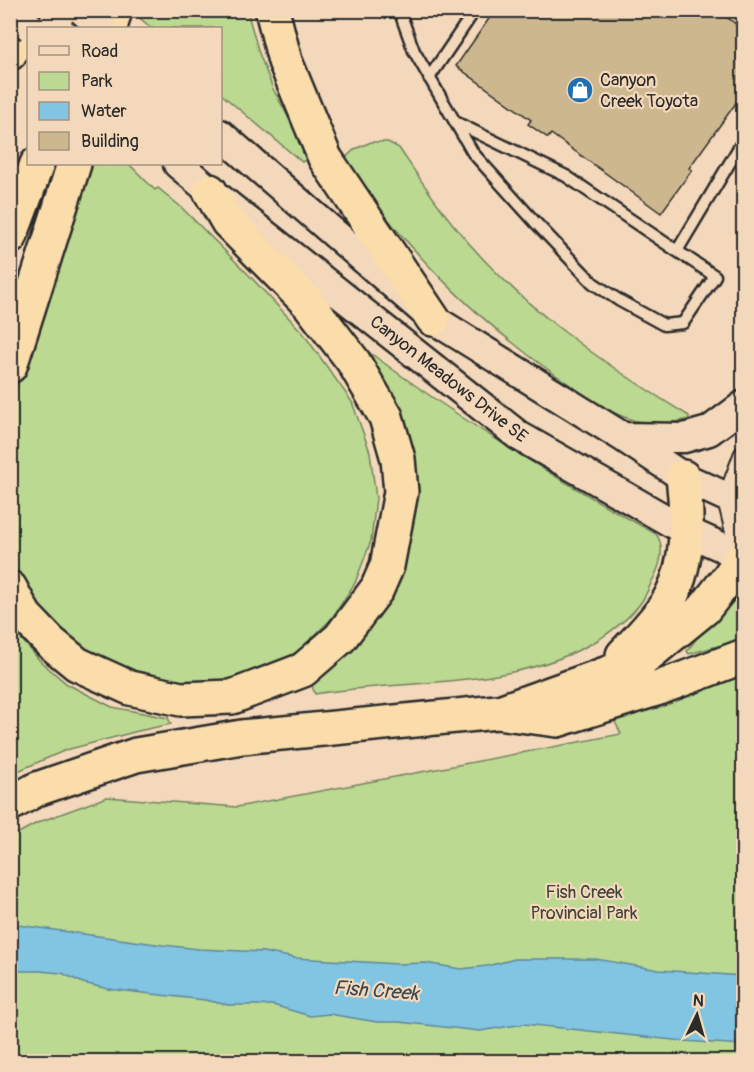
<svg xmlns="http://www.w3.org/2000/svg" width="754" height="1072" viewBox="0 0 754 1072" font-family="Pangolin,sans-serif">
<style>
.green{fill:#bbd991;stroke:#73825e;stroke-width:1.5}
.water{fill:#81c5e2;stroke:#5f8799;stroke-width:1.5}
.building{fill:#ccb78e;stroke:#2b2b2b;stroke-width:1.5}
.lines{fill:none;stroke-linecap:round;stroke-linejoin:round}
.lane-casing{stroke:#2b2b2b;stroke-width:15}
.street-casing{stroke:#2b2b2b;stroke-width:24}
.secondary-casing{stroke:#2b2b2b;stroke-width:33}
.highway-casing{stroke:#2b2b2b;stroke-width:38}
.lane{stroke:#f4d8bb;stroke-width:10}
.street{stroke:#f4d8bb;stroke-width:20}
.secondary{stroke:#f4d8bb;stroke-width:28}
.highway{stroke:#faddab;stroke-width:33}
.secondary-bridge-casing{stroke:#2b2b2b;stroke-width:33;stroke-linecap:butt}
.secondary-bridge{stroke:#f4d8bb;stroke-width:28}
.labels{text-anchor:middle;stroke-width:4.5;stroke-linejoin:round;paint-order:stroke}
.poi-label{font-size:18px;fill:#2b2b2b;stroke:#f4d8bb;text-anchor:start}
.street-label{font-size:18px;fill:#2b2b2b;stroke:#f4d8bb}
.park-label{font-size:18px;fill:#41453a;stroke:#f4d8bb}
.water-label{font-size:20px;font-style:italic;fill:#3c4a50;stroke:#f4d8bb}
</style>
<rect width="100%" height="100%" fill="#f4d8bb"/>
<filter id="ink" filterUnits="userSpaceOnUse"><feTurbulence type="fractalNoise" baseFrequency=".0167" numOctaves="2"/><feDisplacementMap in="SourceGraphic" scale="12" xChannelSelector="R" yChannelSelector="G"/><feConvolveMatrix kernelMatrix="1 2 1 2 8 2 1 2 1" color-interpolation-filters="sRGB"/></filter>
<g filter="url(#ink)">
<path class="green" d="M131,10l116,1 12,42 14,36 37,68 -8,5 -81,-68 -1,-66h-69z
M371,142h17l11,6c17,25 34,51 53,75 64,81 150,140 237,193v3c-20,5 -42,7 -62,-1 -24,-8 -46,-26 -67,-40 -87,-60 -156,-131 -217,-218l12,-11z
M86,164l44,1 25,25 3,-2 23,19 65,65 57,61 49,69 18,50 6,46 -5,43 -16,42 -23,35 -32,32 -38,21 -46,14 -42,1 -79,-24 -62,-56 -19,-38 -3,-11v-150l40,-135z
M362,347c95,71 190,130 294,187 10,13 4,33 -4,47 -3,7 -6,14 -10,20 -10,15 -26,27 -41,37 -85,53 -191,40 -286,56l-5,-13 50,-39 -5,-5 46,-100z
M743,578v61l-54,15 -2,-3 54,-72z
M11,627l30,35 26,22 45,23 56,11 3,6 -33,7 -72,19 -55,24z
M743,670v391l-732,1v-225l28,-15 68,-25 130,10 384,-73 -7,-14z"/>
<path class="water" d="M11,924l152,21 36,4 64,3 32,6 103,6 27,-1 36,6 26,-3 28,-7h81l63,11 84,6v69l-60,-4 -159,-17 -44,7 -81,-9h-22l-48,-8 -19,2 -37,-11h-45l-23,-5 -97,-11 -25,-6 -21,-10 -23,-2h-28z"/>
<path class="building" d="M495,10h222l27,20v62l-55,76 3,2 -31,43 -110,-79 -3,4 -20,-14 3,-4 -75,-54z"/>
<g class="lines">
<defs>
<path id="lane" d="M399,10l15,41 59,102 62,69 58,61 27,18 44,24 19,-2 32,-47 -38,-25 67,-112
M429,78l46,-68
M455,122l111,54 111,75"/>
<path id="street" d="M742,557l-14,-58 16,-43"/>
<path id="secondary" d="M220,134l213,185 190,118 60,40 61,28
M178,164l32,27 309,245 167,95 58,26
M623,437l61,1 25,-7 35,-26"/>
<path id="highway" d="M272,10l13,51 40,97 108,161
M110,28l5,-18
M10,53l13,-43
M10,237l27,-73
M10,366l64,-202
M10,588l15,28 25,26 27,22 53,24 51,11 51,-2 71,-27 37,-32 37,-49 10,-23 14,-74 -3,-33 -12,-42 -33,-56 -43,-56 -82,-83 -18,-31
M623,655c15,-16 31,-32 43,-50 24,-37 22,-86 17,-128
M505,710l134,-48 65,-53 25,-32 13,-20
M10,804l27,-15 99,-34 106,-18 255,-25 60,8 102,-32 85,-32"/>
</defs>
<use href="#lane" class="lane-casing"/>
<use href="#street" class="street-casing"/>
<use href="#secondary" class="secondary-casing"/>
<use href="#highway" class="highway-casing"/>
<use href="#lane" class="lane"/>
<use href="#street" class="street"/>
<use href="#secondary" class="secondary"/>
<use href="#highway" class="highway"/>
<defs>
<path id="secondary-bridge" d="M11,10l20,18
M82,10l20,18"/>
</defs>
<use href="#secondary-bridge" class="secondary-bridge-casing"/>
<use href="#secondary-bridge" class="secondary-bridge"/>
</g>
</g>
<defs>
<symbol id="shop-disc" viewBox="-11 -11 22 22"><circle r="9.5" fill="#1f6fb2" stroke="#f4d8bb"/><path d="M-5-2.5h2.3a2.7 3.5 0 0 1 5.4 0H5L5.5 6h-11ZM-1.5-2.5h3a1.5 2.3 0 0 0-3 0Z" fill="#fff"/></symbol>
</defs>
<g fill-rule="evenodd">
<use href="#shop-disc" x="565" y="75" width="30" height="30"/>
</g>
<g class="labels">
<g class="poi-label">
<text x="600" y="86">Canyon<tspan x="600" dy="21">Creek Toyota</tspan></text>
</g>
<g class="street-label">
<text transform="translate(449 379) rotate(38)" y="6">Canyon Meadows Drive SE</text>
</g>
<g class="park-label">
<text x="584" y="898">Fish Creek<tspan x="584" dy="21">Provincial Park</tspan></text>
</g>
<g class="water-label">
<text transform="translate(376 990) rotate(4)" y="7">Fish Creek</text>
</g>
</g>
<rect width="754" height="1072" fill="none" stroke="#f4d8bb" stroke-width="36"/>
<rect x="18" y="18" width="718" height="1036" fill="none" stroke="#2b2b2b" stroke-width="2" filter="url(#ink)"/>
<rect x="27" y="27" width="195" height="138" fill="#f4d8bb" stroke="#a49381" stroke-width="1.5"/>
<rect x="39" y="46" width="30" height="9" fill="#f4d8bb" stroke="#a49381" stroke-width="1.5"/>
<text x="81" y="57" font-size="18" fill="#2b2b2b">Road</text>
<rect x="39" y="72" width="30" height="18" fill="#bbd991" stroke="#a49381" stroke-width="1.5"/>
<text x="81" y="87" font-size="18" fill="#2b2b2b">Park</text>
<rect x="39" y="102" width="30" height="18" fill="#81c5e2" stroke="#a49381" stroke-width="1.5"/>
<text x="81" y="117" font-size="18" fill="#2b2b2b">Water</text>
<rect x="39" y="132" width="30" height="18" fill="#ccb78e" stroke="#a49381" stroke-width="1.5"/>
<text x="81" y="147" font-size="18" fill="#2b2b2b">Building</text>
<g transform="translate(697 1015) rotate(5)" stroke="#f4d8bb" stroke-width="4.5" paint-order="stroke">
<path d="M0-4.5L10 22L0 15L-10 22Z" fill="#2b2b2b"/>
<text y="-9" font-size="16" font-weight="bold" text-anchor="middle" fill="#2b2b2b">N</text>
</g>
</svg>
